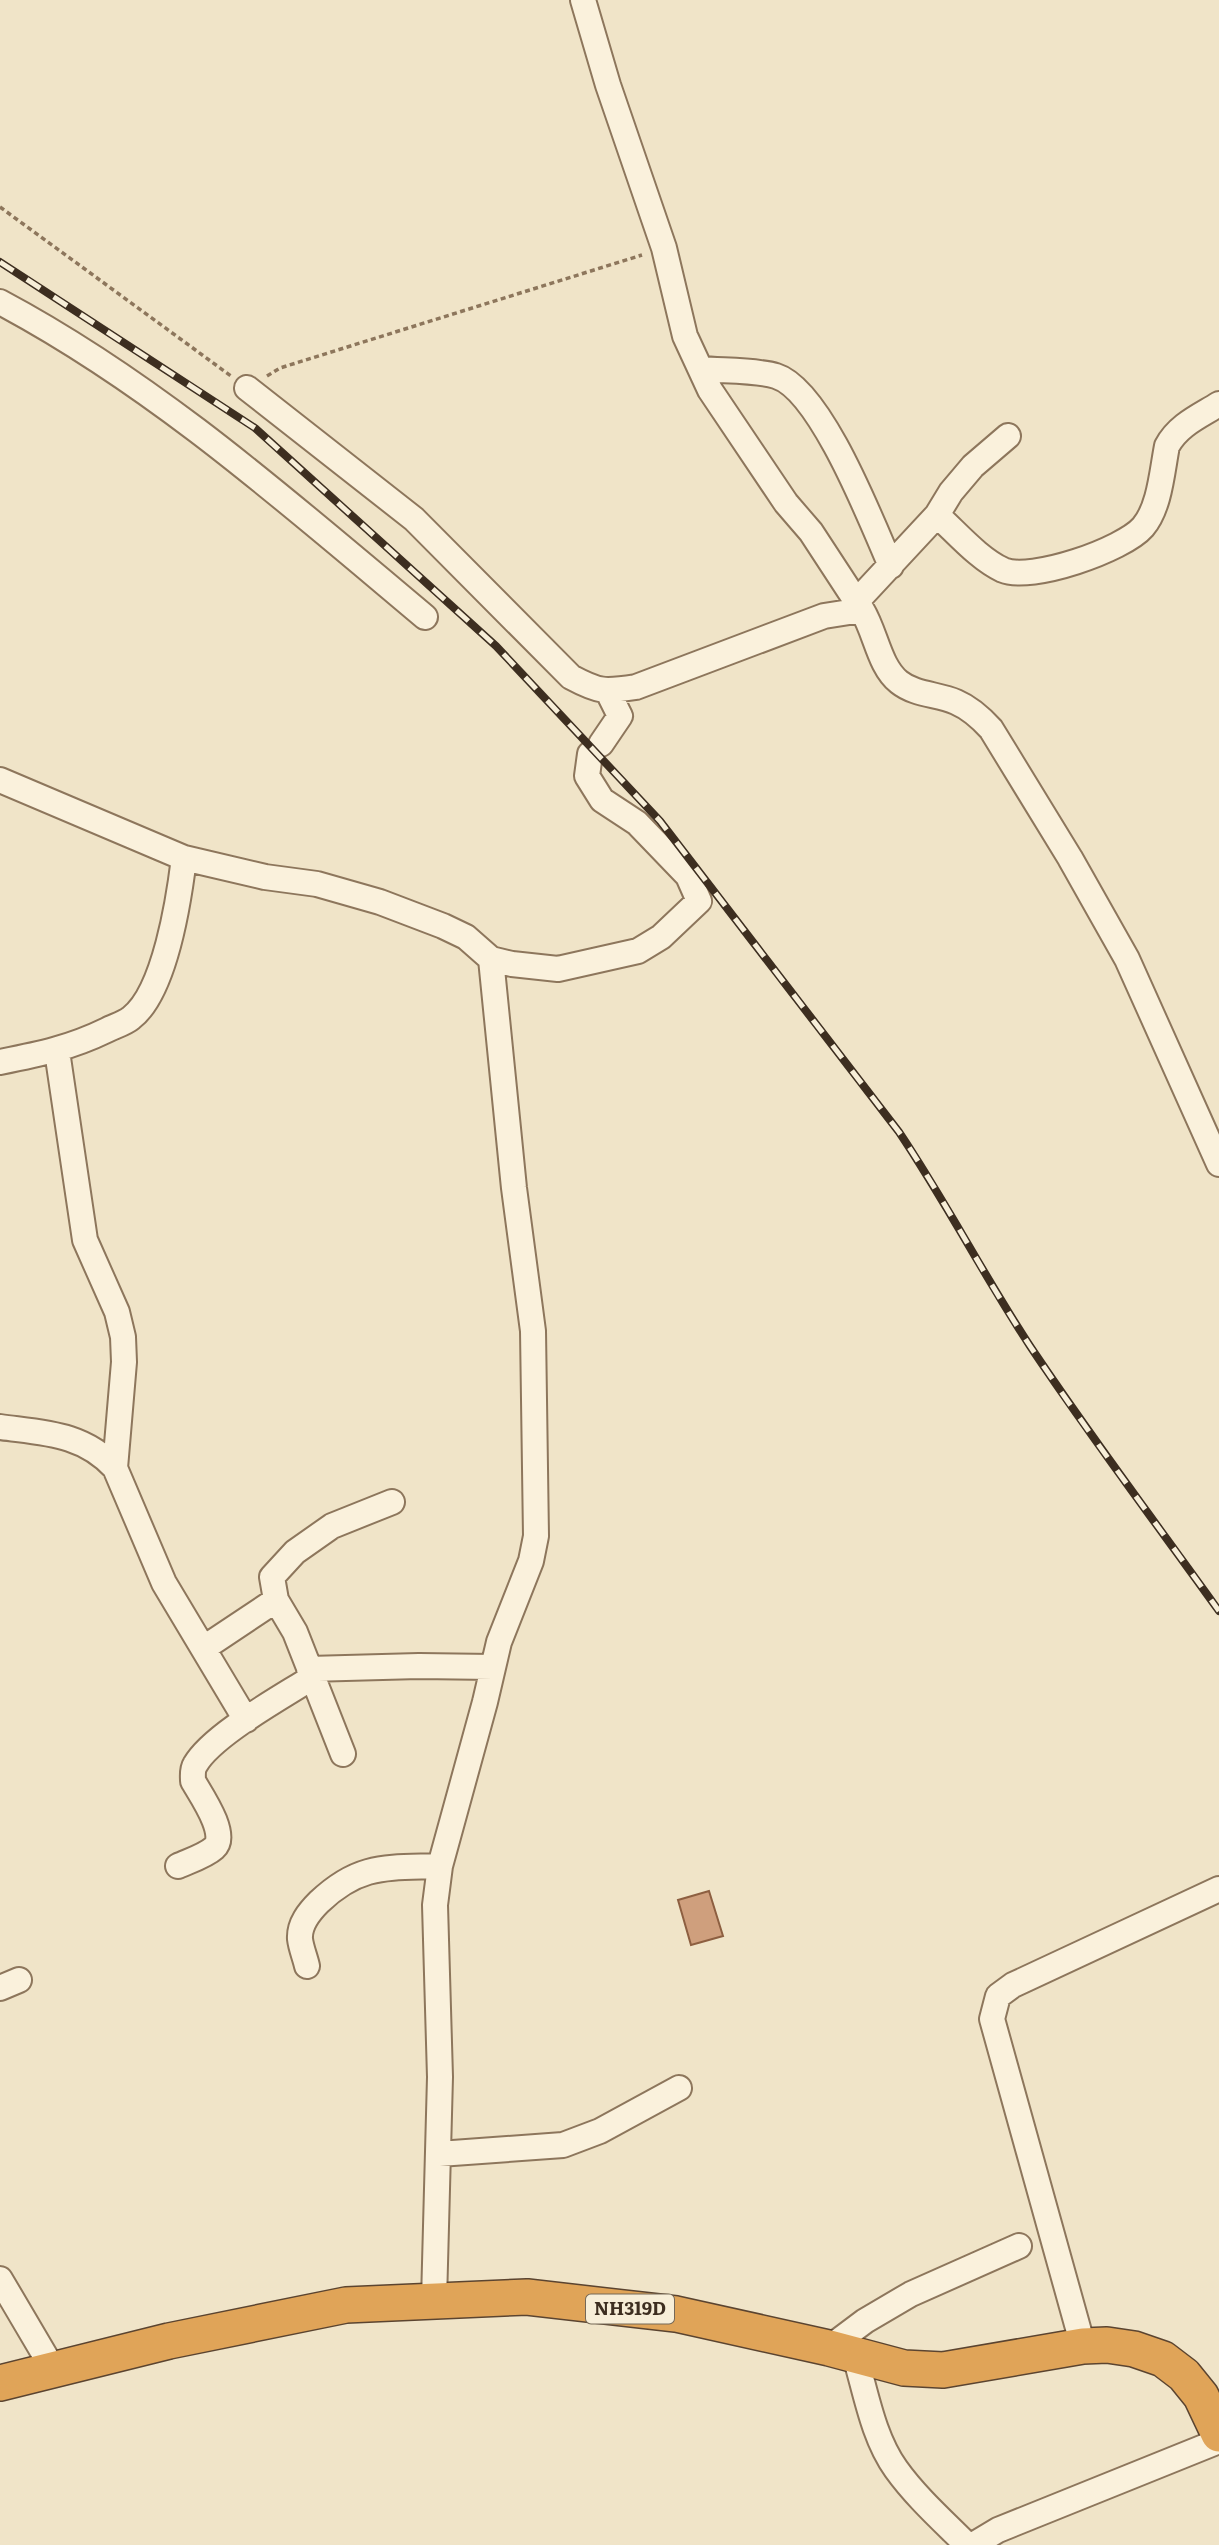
<svg xmlns="http://www.w3.org/2000/svg" width="1219" height="2545" viewBox="0 0 1219 2545" font-family="Literata,serif">
<style>
.building{fill:#cf9f7d;stroke:#8d5f41;stroke-width:2}
.lines{fill:none;stroke-linecap:round;stroke-linejoin:round}
.minor-casing{stroke:#8d765c;stroke-width:28}
.highway-casing{stroke:#5b4430;stroke-width:38}
.path{stroke:#8d765c;stroke-width:3.5;stroke-dasharray:5 3.5;stroke-linecap:butt}
.minor{stroke:#faf1dc;stroke-width:24}
.highway{stroke:#e0a458;stroke-width:35}
.rail-casing{stroke:#3d2e20;stroke-width:8}
.rail{stroke:#f7eed8;stroke-width:5;stroke-dasharray:16;stroke-linecap:butt}
.labels{text-anchor:middle;stroke-width:7;stroke-linejoin:round;paint-order:stroke}
.shield{fill:#f7eed8;stroke:#756857;stroke-width:2}
.shield-label{font-size:18px;font-weight:bold;fill:#3d2e20}
</style>
<rect width="100%" height="100%" fill="#f0e4c8"/>
<path class="building" d="M709,1891l14,45 -32,9 -13,-45z"/>
<g class="lines">
<defs>
<path id="minor" d="M583,0l25,85 56,163 21,88 25,54 76,113 25,29 51,78
M0,302c156,83 290,202 425,315
M701,369c20,2 56,1 75,7 45,14 96,147 115,190
M247,388l167,131 157,158c28,15 33,15 65,10l188,-71 38,-6c14,23 17,56 37,72 16,13 39,12 57,20 14,6 25,16 35,27l79,129 57,101 92,205
M937,515c20,18 42,44 66,55 28,12 120,-20 140,-43 17,-20 19,-56 24,-81 11,-21 33,-30 52,-42
M857,601l80,-86 14,-23 22,-26 35,-30
M601,744l19,-28 -12,-24
M0,780l184,78 81,19 52,7 63,18 63,24 23,11 25,22 21,5 46,5 80,-18 23,-14 38,-36 -11,-25 -51,-53 -35,-23 -15,-24 3,-22
M57,1051l28,189 32,72 6,25 1,25 -9,106
M0,1062c40,-8 70,-14 107,-32 8,-4 18,-7 24,-12 34,-26 48,-119 53,-160
M0,1427c44,6 83,6 115,41l49,115 82,137
M276,1600l-4,-23 23,-25 37,-26 60,-24
M204,1648l72,-48 19,32 48,122
M309,1669l110,-3 74,1
M178,1866c11,-5 27,-10 36,-18 15,-13 -13,-53 -21,-67 0,-5 -1,-11 2,-16 17,-30 87,-68 118,-88
M307,1966c-2,-9 -6,-18 -7,-27 -1,-15 9,-27 19,-37 41,-39 69,-34 121,-36
M0,1988l19,-8
M439,2154l124,-9 37,-14 79,-43
M0,2279l53,90
M434,2301l6,-224 -5,-172 5,-39 45,-164 14,-60 32,-81 5,-25 -3,-205 -19,-143 -23,-229
M1083,2346l-91,-327 6,-23 15,-11 206,-96
M829,2348l36,-27 46,-27 108,-48
M855,2356c11,37 18,81 41,113 20,28 47,52 71,76
M973,2545l25,-15 221,-89"/>
<path id="highway" d="M0,2383l169,-42 177,-36 181,-8 149,17 153,34 75,20 39,2 140,-24 24,-1 27,4 29,10 21,16 17,21 18,38"/>
</defs>
<use href="#minor" class="minor-casing"/>
<use href="#highway" class="highway-casing"/>
<path class="path" d="M0,207l231,169
M267,376l13,-8 362,-113"/>
<use href="#minor" class="minor"/>
<use href="#highway" class="highway"/>
<defs>
<path id="rail" d="M0,262l255,166 241,218 164,175 239,311c47,70 85,144 131,214 60,90 126,177 189,265"/>
</defs>
<use href="#rail" class="rail-casing"/>
<use href="#rail" class="rail"/>
</g>
<g class="labels">
<rect class="shield" x="586" y="2294.5" width="88" height="29" rx="5"/>
<g class="shield-label">
<text x="630" y="2315">NH319D</text>
</g>
</g>
</svg>
